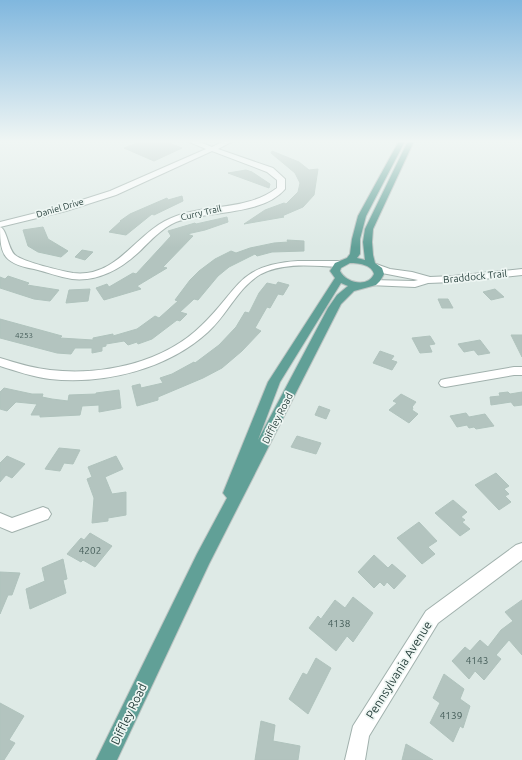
<svg xmlns="http://www.w3.org/2000/svg" width="522" height="760" viewBox="0 0 522 760" font-family="Ubuntu,sans-serif">
<style>
.building{fill:#b3c4bf;stroke:#b0c3bd}
.lines{fill:none;stroke-linecap:round;stroke-linejoin:round}
.minor-casing{stroke:#a1b1ad;stroke-width:2}
.major-casing{stroke:#bcc4c2;stroke-width:2}
.minor{fill:#fff;fill-rule:evenodd}
.major{fill:#61a097;fill-rule:evenodd}
.labels{text-anchor:middle;stroke-width:3.5;stroke-linejoin:round;paint-order:stroke}
.number-label{font-size:8px;fill:#445c58}
.far-street-label{font-size:9px;fill:#1f3935;stroke:#eef6f3}
.street-label{font-size:10px;fill:#1f3935;stroke:#eef6f3}
.near-number-label{font-size:10px;fill:#445c58}
.near-street-label{font-size:12px;fill:#1f3935;stroke:#eef6f3}
</style>
<rect width="100%" height="100%" fill="#deeae6"/>
<path class="building" d="M143,141h21l18,7 -28,13 -30,-13z
M272,151l27,11 10,8 9,-1 -4,26 -11,12 -21,9 2,1 -40,7 21,-14 19,-7 2,1 12,-12 2,-9 -5,-10 -24,-20z
M246,170l6,2 18,12 -1,4 -41,-15z
M182,196l1,5 -29,14 -2,-1 -26,21 -17,-3 12,-11h-1l10,-7 37,-16 1,2z
M227,217l1,5 -23,8 -18,4 6,2 -30,31 4,1 -30,18 4,3 -37,11 -8,-12 11,-4 2,3 24,-14 3,1 35,-38 -3,-5 27,-8 1,1z
M43,227l5,12 20,12 -7,6 -23,-5 -10,-6 -5,-16z
M287,240l17,1v10l-32,1 -15,4 -2,-2 -26,13 -11,9 -20,24 -4,-1 -14,13 7,2 -7,7 -3,-1 -25,19 -14,5 -1,-2 -9,3 -4,-4 -18,3v2l-4,1v4l-10,2v-5h-17l-4,6 -14,-1 -57,-15v-19l62,17 -2,2 33,2v-2l20,-4v2l24,-7 18,-13 4,2 19,-17 -3,-1 15,-20 9,-9 16,-12 16,-8 5,2 14,-5 24,-5 14,-1z
M82,250l11,2 -8,8 -10,-3z
M8,276l21,7 -2,2 32,5 -9,11 -16,-2 -34,-11v-11l5,2z
M278,282l11,3 -6,10 -5,-1 -8,14 -3,-1 -12,21 6,3 -19,20 -20,17 -19,10 -45,19v3l-21,6 -5,-20 8,-2 1,4 22,-5 -3,-5 12,-4 22,-12 1,1 24,-18 17,-18 9,-15 4,1 10,-20 8,-10 9,2z
M90,289l-2,12 -22,2 3,-13z
M495,289l9,8 -13,3 -8,-8z
M438,299h10l5,9h-11z
M511,335h11v22z
M430,336l5,8 -6,1 3,7 -12,1 -8,-15z
M480,340l10,13 -12,2 -4,-5 -10,2 -6,-8z
M380,351l14,5 -3,4 6,2 -5,8 -19,-7z
M4,388l28,6h11l-1,3 10,2 16,2 1,-6 27,-1v-1l23,-3 2,18 -22,4v-7l-17,1 -2,9 -40,2v-2h-9l6,-11 -21,-2 -9,9 -7,-2v-17z
M508,392l2,2 12,-2v13l-8,1 -3,-4 -20,3 -1,-8 10,-1 -1,-3z
M401,394l15,8 -4,5 1,1 -1,2 6,4 -9,9 -20,-13 8,-7 -4,-2z
M319,406l11,4 -4,9 -11,-4z
M466,413l3,4 16,-3 9,12 -18,3 -2,-2 -5,1 -2,-3 -10,2 -7,-11z
M297,436l24,7 -5,11 -25,-7z
M59,448l21,2 -7,14 -9,-1 -4,8 -15,-2z
M7,456l18,8 -13,14 -6,-3 -6,7v-19z
M116,456l7,13 -18,8 7,17 14,-2v23l-18,3v3l-16,2 2,-25 -7,-19 5,-2 -4,-10z
M496,473l13,13 -5,3 5,5 -4,2 6,6 -12,8 -24,-25z
M453,500l14,12 -6,5 4,3 -3,2 8,7 -10,7 -25,-23z
M419,522l18,19 -9,6 7,7 -13,10 -25,-26z
M90,533l22,13 -17,21 -12,-7 -2,2 -14,-8 14,-16 3,2z
M374,555l14,13 4,-4 14,12 -12,13 -7,-7 -3,4 -4,-4 -6,6 -16,-16z
M63,559l4,20 -4,1 3,13 -36,16 -4,-20 19,-8 -3,-13z
M0,572l20,1 -8,22h-4l-8,19z
M353,597l20,16 -20,29 -6,-6 -11,15 -27,-23 9,-12 3,3 14,-19 10,8z
M522,600v55l-13,-15 -13,15 5,4 -17,21 -9,-9 -6,8 -17,-18 13,-14 5,4 10,-11 8,7 13,-17 12,-9 -8,-9z
M316,658l15,10 -23,46 -19,-15 14,-26 4,2z
M444,674l20,15 -4,10 10,7 -7,22 -3,-2 -7,16 -23,-19 10,-20 -7,-5z
M0,703l24,13 -15,24 6,3 -11,17h-4z
M261,721l14,4 -2,16 27,5 -2,14h-43z
M406,744l27,16h-31z"/>
<g class="lines">
<defs>
<path id="minor" d="M187,141h10l15,6 12,-6h9l-15,8 55,19 12,11v10c-23,27 -77,21 -109,33 -14,6 -25,18 -36,29 -18,17 -41,31 -68,28 -13,-2 -25,-7 -38,-10 -33,-6 -34,-16 -34,-47l60,-15 50,-16 96,-42zM212,151l55,21 10,8v8c-33,25 -77,14 -112,33 -32,17 -50,57 -92,52 -11,-2 -50,-11 -58,-18 -7,-6 -8,-26 -15,-28l66,-16 50,-16z
M298,261h41l5,3 -5,3c-25,-1 -55,-5 -78,7 -23,13 -33,40 -53,58 -40,37 -104,53 -158,47 -17,-2 -34,-8 -50,-13v-8c16,5 33,10 50,12 52,6 114,-7 152,-45 38,-36 35,-60 96,-64z
M376,264l14,5 22,3 18,5 23,-1 69,-7v6l-69,7 -25,1 -13,4 -46,-2 -2,-2 2,-2 3,-1 42,1 4,-1 -36,-7 -11,-6z
M514,367h8v8h-8l-69,12 -4,-1 -2,-3 2,-3 4,-1z
M43,507l5,2 3,5 -3,5 -36,13 -12,-5v-14l12,5z
M522,543v17l-84,63 -69,113 -4,24h-20l8,-34 73,-115 90,-66z"/>
<path id="major" d="M399,141h6l-39,75 -6,23v15l-3,4 8,2 -2,-18 2,-13 43,-88h6l-41,88 -1,13 1,13 2,8 7,5 2,6 -4,7 -4,4 -22,6 -13,13 -132,260 -92,196h-21l101,-206 30,-56 -4,-5 45,-111 67,-104 -5,-7 5,-8 12,-5 3,-4 2,-15 6,-23zM350,263c9,0 22,2 24,11 -6,14 -28,9 -34,-3l1,-3zM341,283l7,3 -11,9 -9,13 -70,132 22,-58z"/>
</defs>
<use href="#minor" class="minor-casing"/>
<use href="#major" class="major-casing"/>
<use href="#minor" class="minor"/>
<use href="#major" class="major"/>
</g>
<linearGradient id="sky" x2="0" y2="1"><stop stop-color="#80b7de"/><stop offset="0.57" stop-color="#f0f6f4"/><stop offset="1" stop-color="#f0f6f4" stop-opacity="0"/></linearGradient>
<rect width="522" height="248" fill="url(#sky)"/>
<g class="labels">
<g class="number-label">
<text x="24" y="338">4253</text>
</g>
<g class="far-street-label">
<text transform="translate(60 208) rotate(-16)" y="3">Daniel Drive</text>
<text transform="translate(201 213) rotate(-13)" y="3">Curry Trail</text>
</g>
<g class="street-label">
<text transform="translate(475 276) rotate(-6)" y="4">Braddock Trail</text>
<text transform="translate(277 418) rotate(-63)" y="4">Diffley Road</text>
</g>
<g class="near-number-label">
<text x="90" y="554">4202</text>
<text x="339" y="627">4138</text>
<text x="477" y="664">4143</text>
<text x="451" y="719">4139</text>
</g>
<g class="near-street-label">
<text transform="translate(399 670) rotate(-58)" y="4">Pennsylvania Avenue</text>
<text transform="translate(129 714) rotate(-64)" y="4">Diffley Road</text>
</g>
</g>
</svg>
